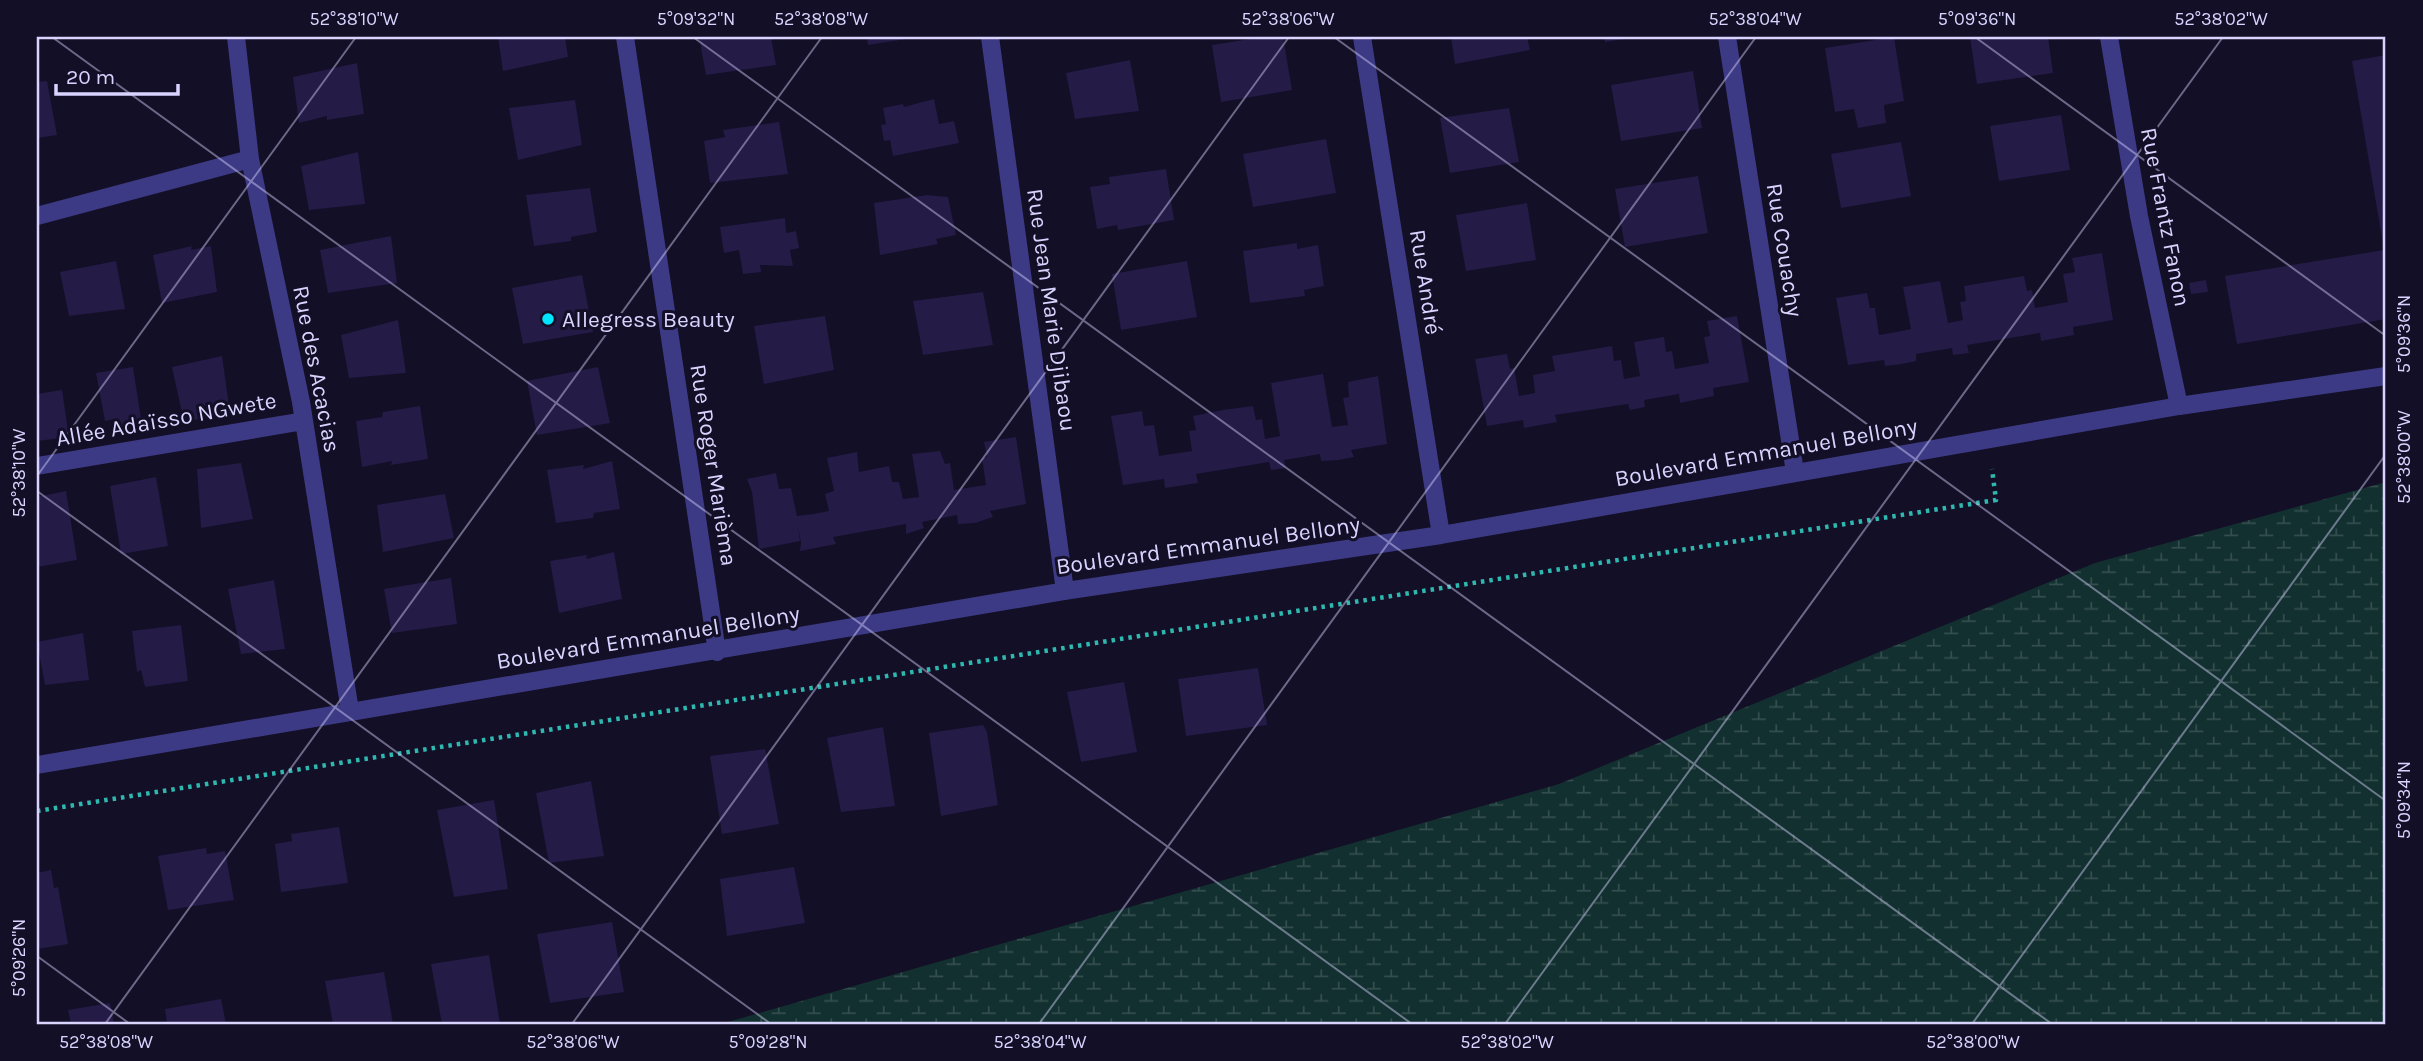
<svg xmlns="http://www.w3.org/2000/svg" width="2423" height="1061" viewBox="0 0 2423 1061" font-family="Karla,sans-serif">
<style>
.wetland{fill:url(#wetland-marsh)}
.building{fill:#241b47}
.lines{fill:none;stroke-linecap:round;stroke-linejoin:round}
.path{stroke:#2fb8b0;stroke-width:4.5;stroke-dasharray:3.5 5;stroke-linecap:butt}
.minor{stroke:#3d3a85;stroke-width:18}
.ticks{fill:none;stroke:#d9d4ff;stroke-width:2;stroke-opacity:0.45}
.poi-dot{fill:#00e5ff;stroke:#130f26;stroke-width:2.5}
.labels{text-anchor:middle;stroke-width:6;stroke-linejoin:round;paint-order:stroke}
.street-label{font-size:23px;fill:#d9d4ff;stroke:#130f26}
.poi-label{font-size:23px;fill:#d9d4ff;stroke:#130f26;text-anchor:start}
.neatline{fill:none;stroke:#d9d4ff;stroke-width:2.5}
.ticks-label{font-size:18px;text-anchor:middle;fill:#d9d4ff}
</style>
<defs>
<pattern id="wetland-marsh" width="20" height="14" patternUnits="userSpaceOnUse" patternTransform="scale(1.75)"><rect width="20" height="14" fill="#12302f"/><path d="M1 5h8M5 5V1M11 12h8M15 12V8" fill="none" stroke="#344d4e"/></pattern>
</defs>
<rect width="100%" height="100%" fill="#130f26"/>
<path class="wetland" d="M2386,482v542h-1665l838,-240 536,-221z"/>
<path class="building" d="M498,37h67l3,20 -65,14z
M699,37h72l5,28 -70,10z
M867,37h38l1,2 -38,6z
M1263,37h20l9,53 -71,12 -9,-57z
M1451,37h76l3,13 -75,14z
M1604,37h27v1l-26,4z
M1894,37l10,64 -20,4 2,18 -28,5 -4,-19 -19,3 -10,-64z
M1970,37h78l5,36 -76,11z
M2386,55v264l-149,25 -12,-68 159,-26 -32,-189z
M1130,60l9,51 -64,8 -9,-46z
M357,63l7,51 -37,6v-4l-28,7 -6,-46z
M1693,71l9,57 -81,13 -10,-56z
M47,81l10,54 -20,3v-56z
M934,99l5,25 15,-3 5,22 -66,13 -3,-16 -6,1 -3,-16 5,-1 -3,-16 20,-4 1,3z
M575,100l7,45 -64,15 -9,-52z
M1509,108l10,54 -69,11 -10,-55z
M2061,115l9,55 -71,11 -9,-55z
M779,122l9,52 -78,9 -6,-42 21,-4 -2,-7z
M1326,139l10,54 -83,14 -10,-53z
M1901,142l10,54 -70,12 -10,-54z
M358,152l7,52 -56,6 -8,-44z
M1166,169l8,51 -56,10 -1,-5 -20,4 -7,-42 20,-3 -1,-7z
M1698,176l10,57 -83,14 -10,-58z
M590,188l7,44 -26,5v4l-37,5 -8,-51z
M927,195l21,2 8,38 -20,4 2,5 -58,11 -6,-52z
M1527,203l9,57 -70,11 -10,-56z
M785,218l1,15 10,-2 3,17 -9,2 3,16 -33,-1 1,7 -18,2 -4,-24 -15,3 -4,-26z
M391,236l6,47 -69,10 -8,-43z
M1297,243v6l21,-4 6,41 -20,4 1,6 -55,7 -7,-52z
M192,246l-1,4 20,-4 6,46 -55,11 -9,-48z
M2102,253l11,67 -40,7 1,8 -33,6 -1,-8 -73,12 2,8 -16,2 -1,-7 -36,6v7l-14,3 -17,2 -1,-6 -36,5 -12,-67 31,-5 3,15h5l4,27 18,-3 14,-3 -8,-42 37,-6 8,42 15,-3 -3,-18 6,-1 -2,-15 60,-10 3,15 5,-1 3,18 33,-6 -5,-28 12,-2 -3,-14z
M116,261l9,48 -56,7 -9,-44z
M1187,261l10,56 -76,13 -9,-56z
M582,275l11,57 -70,12 -11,-56z
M2206,280l2,12 -17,2 -2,-11z
M983,292l10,53 -70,10 -10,-54z
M825,316l9,54 -70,14 -10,-58z
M1737,316l12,66 -36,6 1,8 -34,7 -1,-9 -35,6 1,7 -15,3 -2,-6 -73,11 2,7 -33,6 -1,-8 -36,6 -12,-67 32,-5 3,15 4,-1 5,28 16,-3 -2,-18 22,-4 -3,-15 60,-10 2,15 7,-1 3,19 16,-3 -6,-34 30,-5 2,15 6,-1 3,18 34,-6 -5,-26 6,-1 -3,-15z
M398,320l8,53 -57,5 -8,-43z
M222,356l8,57 -46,9 -12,-55z
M133,367l9,58 -23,2 -3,-8 -11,2 -9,-48z
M598,367l12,56 -73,12 -10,-54z
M1323,374l9,53 16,-2 -5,-27 6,-1 -1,-15 30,-6 9,68 -36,6 3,7 -15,3 -18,1 -1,-7 -36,6 2,8 -15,2 -2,-8 -73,12 2,9 -33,5 -1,-9 -41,6 -12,-69 31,-5 2,15 10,-1 5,31 33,-5 -3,-20 7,-1 -3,-14 30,-6 30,-4 3,14 6,-1 3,20 15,-3 -9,-53z
M62,390l7,47 -32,4v-47z
M420,406l8,53 -37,6 1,-4 -30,6 -6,-46 26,-4 1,-5z
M1016,437l10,67 -36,7 3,6 -18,6 -17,1 -1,-9 -35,7 2,6 -18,6v-10l-73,13 3,7 -36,7 1,-8 -3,-16 2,14 -41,8 -7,-57 -5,-13 29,-6 3,16 12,-1 6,28 16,-2 16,-3 -4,-17 9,-3 -7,-33 30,-6 2,20 30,-6 3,16h7l4,17 16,-2 -7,-43 28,-3 5,13 5,-1 4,27 32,-5 -4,-27 5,-1 -3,-15z
M612,461l8,48 -26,4 -1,5 -37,5 -9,-53 37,-5 -1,4z
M241,463l12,56 -52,9 -4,-59z
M156,477l12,69 -47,8 -11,-68z
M66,491l11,69 -40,7v-70z
M445,494l9,44 -71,14 -6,-47z
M614,552l8,47 -63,14 -9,-52 37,-6 -1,4z
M451,578l6,46 -65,9 -8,-44z
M274,580l11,69 -44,5 -13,-65z
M181,625l7,56 -43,6 -4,-17 -4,2 -5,-41z
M83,633l6,47 -44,5 -8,-43z
M1258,668l9,57 -81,11 -8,-57z
M1124,682l13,70 -56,10 -14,-70z
M983,725l4,7 11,73 -57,11 -12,-83z
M883,727l12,79 -54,6 -14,-74z
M765,749l14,75 -57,10 -12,-78z
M591,781l13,75 -55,7 -13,-70z
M494,800l14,89 -54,8 -17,-87z
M339,827l9,56 -67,9 -6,-48 17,-3 -1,-7z
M206,848l1,6 18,-3 9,49 -66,10 -10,-54z
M794,867l11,56 -78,13 -7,-57z
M51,870l3,18 4,-1 10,57 -31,5v-76z
M612,922l12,70 -74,11 -13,-69z
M489,955l11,69h-58l-11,-60z
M384,972l9,52h-60l-8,-43z
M221,999l5,25h-59l-2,-15z
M110,1003l4,21h-43l-3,-14z"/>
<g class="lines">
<path class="path" d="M37,811l1959,-311 -4,-31"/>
<path class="minor" d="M236,37l14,122 51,243 49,309
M625,37l92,615
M990,37l75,554
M1362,37l79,498
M1727,37l68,435
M2109,37l30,179 40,190
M37,216l213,-57
M37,466l267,-45
M37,765l1028,-174 376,-56 738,-129 207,-30"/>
</g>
<path class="ticks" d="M52,37l1360,987M693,37l1359,987M1334,37l1052,764M1975,37l411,299M37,476l319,-439M37,491l734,533M37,956l93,68M105,1024l717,-987M572,1024l717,-987M1039,1024l717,-987M1505,1024l718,-987M1972,1024l414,-570"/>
<circle class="poi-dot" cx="548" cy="319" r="7"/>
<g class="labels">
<g class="street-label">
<text transform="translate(2166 217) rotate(79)" y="8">Rue Frantz Fanon</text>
<text transform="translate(1785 250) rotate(81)" y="8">Rue Couachy</text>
<text transform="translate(1426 282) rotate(81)" y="8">Rue André</text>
<text transform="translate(1052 310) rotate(82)" y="8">Rue Jean Marie Djibaou</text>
<text transform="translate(317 369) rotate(79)" y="8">Rue des Acacias</text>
<text transform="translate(166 419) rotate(-10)" y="8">Allée Adaïsso NGwete</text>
<text transform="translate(1766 452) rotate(-10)" y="8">Boulevard Emmanuel Bellony</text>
<text transform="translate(714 465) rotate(81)" y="8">Rue Roger Marièma</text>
<text transform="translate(1208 545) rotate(-8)" y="8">Boulevard Emmanuel Bellony</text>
<text transform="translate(648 637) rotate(-9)" y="8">Boulevard Emmanuel Bellony</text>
</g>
<g class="poi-label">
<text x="562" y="327">Allegress Beauty</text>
</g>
</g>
<rect width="2423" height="1061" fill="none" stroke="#130f26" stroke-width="77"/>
<path d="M56 84v10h122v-10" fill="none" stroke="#d9d4ff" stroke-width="3.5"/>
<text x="66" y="84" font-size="21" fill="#d9d4ff" stroke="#130f26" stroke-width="5" paint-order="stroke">20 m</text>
<rect x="38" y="38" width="2346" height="985" class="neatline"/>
<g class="ticks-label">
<text x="354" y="25">52°38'10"W</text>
<text x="696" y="25">5°09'32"N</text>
<text x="821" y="25">52°38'08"W</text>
<text x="1288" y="25">52°38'06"W</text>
<text x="1755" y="25">52°38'04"W</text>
<text x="1977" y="25">5°09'36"N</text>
<text x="2221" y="25">52°38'02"W</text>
<text transform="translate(2404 334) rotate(-90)" y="6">5°09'36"N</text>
<text transform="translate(2404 457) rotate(-90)" y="6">52°38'00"W</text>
<text transform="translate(19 473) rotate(-90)" y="6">52°38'10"W</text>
<text transform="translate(2404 800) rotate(-90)" y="6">5°09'34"N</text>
<text transform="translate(19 958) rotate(-90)" y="6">5°09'26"N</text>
<text x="106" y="1048">52°38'08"W</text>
<text x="573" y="1048">52°38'06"W</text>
<text x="768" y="1048">5°09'28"N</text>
<text x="1040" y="1048">52°38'04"W</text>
<text x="1507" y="1048">52°38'02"W</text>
<text x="1973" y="1048">52°38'00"W</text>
</g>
</svg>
